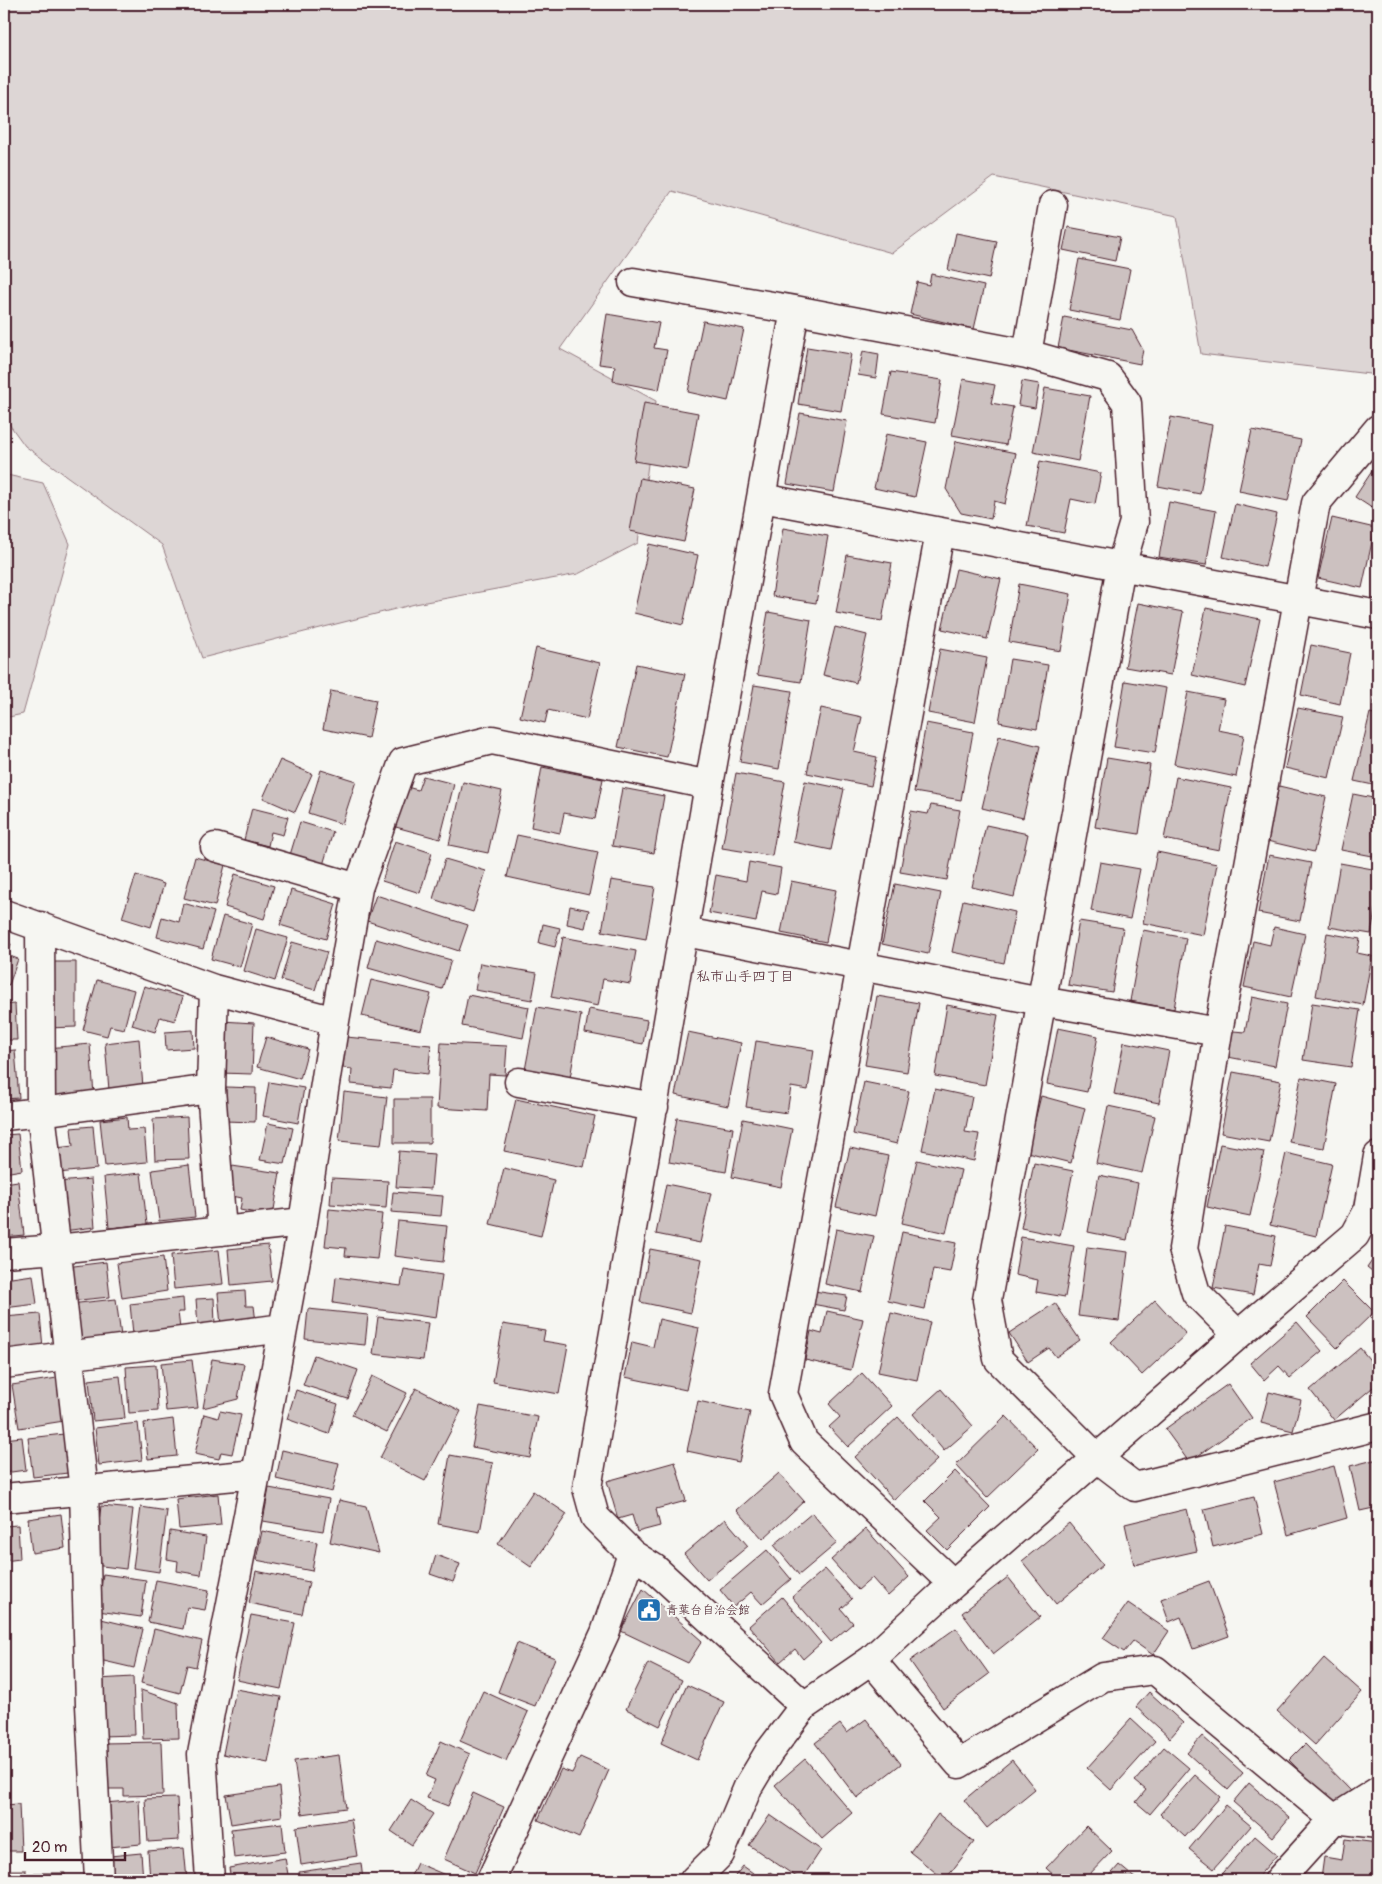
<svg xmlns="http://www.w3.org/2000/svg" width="1382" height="1884" viewBox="0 0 1382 1884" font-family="Pangolin,'Klee One',sans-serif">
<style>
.green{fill:#ddd6d5;stroke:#947a80}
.building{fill:#ccc1c0;stroke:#4a1f2b}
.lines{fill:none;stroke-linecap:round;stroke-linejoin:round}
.street-casing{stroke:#4a1f2b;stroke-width:31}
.street{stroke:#f6f6f2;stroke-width:28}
.labels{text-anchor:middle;stroke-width:4.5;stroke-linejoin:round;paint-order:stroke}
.poi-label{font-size:12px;fill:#4a1f2b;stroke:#f6f6f2;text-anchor:start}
.neighbourhood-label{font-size:14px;fill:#4a1f2b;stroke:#f6f6f2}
</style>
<rect width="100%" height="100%" fill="#f6f6f2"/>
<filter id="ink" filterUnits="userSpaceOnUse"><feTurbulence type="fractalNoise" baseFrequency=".02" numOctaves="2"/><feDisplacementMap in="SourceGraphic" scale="10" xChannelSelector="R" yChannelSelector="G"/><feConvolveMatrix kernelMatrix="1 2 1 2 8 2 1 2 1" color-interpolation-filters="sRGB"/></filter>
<g filter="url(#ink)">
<path class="green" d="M4,4h1374v371l-177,-21 -24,-138 -183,-39 -102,76 -220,-62 -112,158 96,52 -18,142 -60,31 -163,30 -213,54 -40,-113 -137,-99 -21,-29z
M7,475l36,8 27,61 -47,170 -19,4v-231z"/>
<path class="building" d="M1068,227l52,10 -5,24 -52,-11z
M956,233l41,8 -8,38 -41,-9z
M1079,259l51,10 -10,51 -51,-10z
M931,274l53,12 -10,43 -64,-15 7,-32 12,3z
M607,314l52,9 -5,25 13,2 -8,40 -46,-9 2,-15 -16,-2z
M1064,317l68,13 11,20 -3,14 -82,-16z
M703,321l41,8 -16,72 -40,-9z
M807,347l44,7 -10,57 -43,-7z
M863,351l16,3 -3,24 -18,-3z
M891,372l51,8 -7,43 -52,-9z
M963,379l32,6 -4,18 22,4 -7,38 -54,-10z
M1022,381l17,3 -4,24 -17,-3z
M1045,388l45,8 -12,65 -45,-9z
M644,403l54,10 -10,57 -54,-9z
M800,413l47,8 -13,71 -47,-8z
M1171,417l41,8 -12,69 -42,-8z
M1252,430l49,10 -13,61 -49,-10z
M886,434l41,8 -12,55 -41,-9z
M956,441l60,12 -11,51 -11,-3 -3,18 -30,-6 -15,-24z
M1040,461l61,12 -6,31 -24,-5 -7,34 -37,-7z
M1378,462v50l-23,-15z
M640,478l55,11 -11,53 -54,-11z
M1169,502l47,9 -10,54 -47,-8z
M1235,504l42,10 -12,53 -42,-10z
M1332,518l43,10 -13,60 -44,-10z
M783,528l45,8 -12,67 -44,-7z
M649,544l49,11 -15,70 -49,-12z
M847,555l45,8 -10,58 -46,-8z
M956,569l45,10 -14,60 -45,-10z
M1019,584l52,10 -10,57 -52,-9z
M1138,603l45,9 -12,63 -46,-8z
M1206,608l54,11 -15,68 -53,-12z
M768,612l43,8 -10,62 -44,-7z
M835,627l32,8 -11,48 -33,-8z
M1311,645l39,8 -10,51 -39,-9z
M536,648l64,15 -13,56 -39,-9 -3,13 -25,-6z
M940,649l47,9 -12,64 -47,-9z
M1010,659l38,6 -11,64 -38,-7z
M636,664l49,10 -18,83 -49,-10z
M1378,676v31l-5,-1z
M1125,681l41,7 -11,65 -41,-6z
M754,685l38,6 -13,78 -39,-7z
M331,691l45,9 -8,38 -45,-9z
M1188,692l36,7 -6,31 26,5 -8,42 -62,-13z
M821,708l41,9 -8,35 23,5 -6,29 -64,-13z
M1298,708l45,9 -14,61 -44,-10z
M1370,713l8,2v71l-24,-5z
M926,723l47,9 -12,68 -47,-8z
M999,736l41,10 -17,72 -41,-10z
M1107,758l43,7 -11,69 -44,-7z
M280,760l32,14 -17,38 -32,-14z
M542,767l61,12 -8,40 -31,-6 -4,20 -29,-6z
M321,770l35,11 -14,43 -34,-11z
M736,773l49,9 -13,74 -50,-8z
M423,776l31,8 -14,55 -48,-13 11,-40 15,4z
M1176,777l55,11 -12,62 -55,-11z
M805,781l39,8 -13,61 -38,-8z
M463,782l39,9 -14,62 -39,-8z
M1279,786l47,11 -12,55 -47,-11z
M622,788l42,8 -10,57 -42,-7z
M1353,794l25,5v58l-37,-7z
M931,805l29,5 -13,70 -47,-8 11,-61 17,3z
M252,808l36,9 -5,18 -12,-3 -3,14 -24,-6z
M300,822l33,10 -10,33 -33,-10z
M986,825l42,9 -14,63 -42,-10z
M517,835l81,17 -9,43 -82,-18z
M395,841l37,12 -12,40 -38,-12z
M1157,852l60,12 -14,71 -60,-12z
M1269,855l42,8 -11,58 -42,-8z
M195,857l30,8 -10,41 -31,-8z
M445,859l41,12 -13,41 -40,-13z
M749,862l32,6 -4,26 -15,-3 -6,31 -47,-9 7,-38 30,6z
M1100,862l40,7 -10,50 -39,-8z
M1340,863l38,7v23l-7,41 -42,-7z
M235,874l39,12 -10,33 -39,-12z
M136,875l28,9 -13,43 -29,-9z
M611,880l44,7 -9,52 -44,-8z
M791,881l45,9 -10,52 -45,-9z
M895,884l46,9 -13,61 -46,-10z
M291,890l45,14 -10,35 -46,-14z
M376,895l92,30 -9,26 -92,-30z
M963,900l52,12 -11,51 -52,-11z
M183,903l31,9 -11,37 -46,-12 5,-20 17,5z
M570,906l19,4 -4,18 -18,-4z
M223,916l29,8 -12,43 -29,-8z
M1079,921l44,7 -11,64 -44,-7z
M543,924l17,4 -5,19 -16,-4z
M1274,927l31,7 -14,63 -47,-10 9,-46 17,4z
M256,929l32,9 -13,43 -31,-10z
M1143,930l43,8 -12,71 -44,-8z
M1327,933l33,6 -3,14 15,3 -9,49 -47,-9z
M563,937l73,14 -6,33 -27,-5 -5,27 -47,-9z
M376,939l75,21 -9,29 -74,-21z
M4,942l7,2 -4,11 11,4 -9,26 -5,-2z
M292,942l35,10 -12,38 -34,-10z
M47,962h29v65l-29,1z
M480,963l57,10 -5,27 -57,-10z
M97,980l37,10 -10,39 -14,-3 -3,10 -24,-6z
M371,980l60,14 -10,36 -59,-14z
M144,986l39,11 -8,24 -15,-4 -5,15 -23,-7z
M468,995l61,12 -6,31 -61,-12z
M877,996l42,7 -12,69 -42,-7z
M1252,997l35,7 -12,62 -47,-9 5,-26 12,1z
M1312,1003l48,7 -9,57 -48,-7z
M15,1004l2,36h-13v-35z
M947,1005l51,10 -13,70 -50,-9z
M537,1007l44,8 -11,63 -45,-8z
M589,1009l58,11 -4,24 -58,-11z
M222,1021l32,2 -2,51 -32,-1z
M1058,1028l40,8 -11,56 -40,-8z
M193,1030l1,18 -28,2 -1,-18z
M688,1032l53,11 -13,63 -53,-11z
M266,1037l42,12 -8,30 -43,-12z
M346,1037l85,8 -3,29 -35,-4 -2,18 -40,-4 1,-15 -9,-1z
M139,1039l4,48 -34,3 -4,-47z
M756,1041l58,9 -6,40 -17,-3 -4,26 -41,-6z
M1124,1042l45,9 -10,52 -45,-9z
M441,1043l66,3 -2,29 -16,-1 -2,37 -50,-3z
M90,1044l4,51 -42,4 -4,-51z
M15,1050l4,48 -15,1v-48z
M1233,1072l48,9 -12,61 -48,-9z
M1301,1077l35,7 -12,64 -35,-6z
M269,1082l35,6 -6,35 -35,-7z
M864,1082l45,9 -12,53 -44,-10z
M226,1087l30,1 -1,34 -31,-1z
M935,1089l37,8 -7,35 14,2 -5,27 -52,-11z
M344,1092l43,5 -6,48 -42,-4z
M1041,1096l44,12 -14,55 -44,-11z
M394,1099h36v44h-36z
M516,1099l79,17 -11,51 -80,-16z
M1108,1106l47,10 -13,57 -46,-10z
M127,1117l1,13 16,-1 3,33 -42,4 -5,-46z
M187,1117l2,42 -34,1 -2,-41z
M677,1118l56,10 -7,44 -57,-10z
M743,1119l49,10 -11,58 -49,-10z
M268,1123l25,5 -8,36 -25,-4z
M93,1126l4,43 -39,4 -2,-25 17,-2 -2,-18z
M18,1134l4,36 -18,3v-38z
M1220,1144l44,8 -14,64 -43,-9z
M850,1148l38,8 -13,60 -39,-9z
M399,1151l35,3 -3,35 -35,-2z
M1286,1153l46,11 -16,72 -46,-11z
M917,1160l44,10 -15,63 -44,-10z
M1034,1163l39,8 -13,65 -39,-8z
M189,1165l6,52 -36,4 -7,-51z
M232,1166l48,7 -7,43 -33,-6 2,-12 -15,-3z
M504,1168l50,12 -13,56 -51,-12z
M141,1173l6,51 -38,4 -5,-51z
M1099,1175l39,8 -11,57 -39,-8z
M332,1178l56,3 -2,27 -56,-4z
M91,1179l4,48 -32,4 -5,-49z
M18,1181l6,54 -20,2v-54z
M666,1184l45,9 -11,50 -44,-9z
M393,1192l50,4 -2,20 -50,-4z
M329,1209l53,5 -5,45 -32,-3 1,-8 -21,-2z
M398,1221l49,5 -4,36 -49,-6z
M1225,1226l51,10 -6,30 -11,-2 -6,31 -40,-7z
M836,1229l38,7 -12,56 -37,-8z
M902,1232l54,11 -6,29 -17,-3 -8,40 -37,-8z
M1021,1237l53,9 -9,51 -29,-5 2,-12 -23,-5z
M268,1245l4,36 -41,4 -3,-36z
M1087,1247l41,5 -9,69 -41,-5z
M650,1249l52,10 -11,54 -51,-11z
M219,1250l4,34 -49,5 -3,-34z
M1378,1252v25l-11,-9z
M163,1257l4,34 -45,7 -5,-35z
M106,1262l4,35 -40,4 -4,-34z
M404,1269l38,6 -6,43 -103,-15 3,-26 65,9z
M33,1275l4,29 -33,4v-29z
M1378,1280v13l-6,-5z
M1343,1281l31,31 -37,36 -30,-31z
M245,1291l1,15h8l2,17 -35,3 -3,-33z
M814,1291l33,5 -3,14 -32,-6z
M183,1298l1,14h-6l2,17 -47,5 -3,-30z
M214,1298l1,27 -17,1 -2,-27z
M116,1299l5,37 -46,5 -5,-37z
M1155,1300l31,34 -44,41 -31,-33z
M1055,1303l25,37 -24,17 -7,-9 -21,14 -19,-29z
M308,1309l60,6 -3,30 -60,-6z
M827,1311l36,8 -12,51 -46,-10 6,-29 11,3z
M891,1313l39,9 -13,58 -39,-8z
M40,1314l3,34 -37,4 -2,-35z
M378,1317l50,6 -5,37 -50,-6z
M659,1319l40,9 -13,62 -61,-13 7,-35 21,5z
M1297,1322l25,29 -32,27 -11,-12 -15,14 -14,-17z
M503,1324l42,7 -2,10 25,4 -9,49 -66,-12z
M1360,1348l18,22v13l-44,37 -24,-30z
M314,1355l44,15 -10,29 -45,-14z
M212,1359l32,5 -6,35 -35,9z
M192,1360l6,48 -32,3 -5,-48z
M156,1365l2,46 -29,2 -3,-46z
M862,1373l30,33 -44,41 -19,-20 11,-10 -11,-13z
M120,1376l5,42 -32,3 -4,-41z
M372,1376l35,17 -20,39 -35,-17z
M57,1378l7,43 -45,7 -7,-43z
M5,1383l6,41 -7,1v-41z
M1228,1384l24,34 -63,44 -24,-33z
M416,1388l45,23 -36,70 -45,-23z
M941,1389l32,37 -29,25 -31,-37z
M296,1390l42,14 -9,30 -42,-15z
M1269,1392l32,8 -8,31 -32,-8z
M698,1401l52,11 -11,50 -52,-11z
M480,1406l58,11 -8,41 -58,-11z
M220,1411l21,4 -9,39 -11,-2 -2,7 -24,-5 9,-40 14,4z
M1006,1416l32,33 -51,49 -31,-33z
M898,1417l39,43 -43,40 -39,-43z
M173,1419l4,37 -29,3 -4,-36z
M138,1423l4,37 -43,5 -4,-37z
M64,1434l4,39 -35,4 -5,-39z
M22,1437l4,33 -22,3v-34z
M282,1450l57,13 -7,29 -56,-13z
M450,1455l43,8 -13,69 -42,-8z
M1378,1459v48l-18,4 -10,-45z
M675,1462l11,39 -30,8 4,17 -23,6 -5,-17 -14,4 -11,-38z
M1334,1466l13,52 -59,17 -14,-53z
M955,1471l35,36 -43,43 -20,-20 14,-13 -16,-16z
M779,1473l25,28 -41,38 -26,-29z
M269,1488l60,11 -6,32 -60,-10z
M533,1491l34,23 -36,53 -33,-23z
M218,1494l3,31 -42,4 -3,-30z
M1254,1497l9,37 -50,13 -9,-38z
M339,1500l27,6 13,47 -49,-11z
M101,1506l32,3 -7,60 -32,-4z
M141,1507l26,4 -8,61 -26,-4z
M1187,1509l10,42 -63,14 -9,-41z
M812,1513l25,30 -38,32 -25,-30z
M61,1514l4,34 -33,5 -4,-34z
M725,1519l23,27 -41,34 -23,-26z
M1069,1523l34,42 -47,39 -34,-43z
M18,1525l2,34 -16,2v-35z
M866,1529l43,48 -21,19 -16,-18 -14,12 -27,-30z
M170,1531l36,6 -5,38 -24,-4 1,-10 -11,-2z
M262,1531l55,11 -5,29 -56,-11z
M767,1550l24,29 -29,25 -11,-12 -17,15 -14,-17z
M436,1555l24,9 -7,18 -23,-8z
M825,1569l27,30 -11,10 12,14 -22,19 -39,-45z
M256,1571l53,11 -7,32 -53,-11z
M103,1574l43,6 -5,37 -43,-6z
M1008,1577l32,40 -47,37 -31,-41z
M156,1580l53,10 -4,20 -18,-3 -4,22 -35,-7z
M1209,1581l20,55 -36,13 -12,-32 -12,5 -8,-23z
M643,1589l59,52 -14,22 -67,-32z
M782,1597l39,46 -18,16 -8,-10 -15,13 -31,-36z
M1128,1603l41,28 -16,24 -20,-14 -9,11 -21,-14z
M251,1615l44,8 -14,66 -44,-9z
M101,1619l42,10 -9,39 -43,-10z
M956,1628l33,46 -46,34 -33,-47z
M154,1629l48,12 -6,26 -9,-2 -7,28 -39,-10z
M517,1643l38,15 -20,48 -37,-14z
M1324,1658l38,34 -47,53 -38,-34z
M648,1663l34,17 -22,46 -34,-17z
M133,1677l2,58 -34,1 -3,-57z
M687,1685l37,17 -27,58 -36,-17z
M236,1689l45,8 -13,66 -45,-9z
M141,1690l37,13 1,35 -36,1z
M483,1691l45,21 -22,49 -46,-20z
M1149,1692l34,31 -13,15 -34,-31z
M866,1719l35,45 -44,34 -42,-55 25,-19 7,9z
M1131,1719l24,22 -44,49 -24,-22z
M4,1721l4,56h-4z
M1202,1736l41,37 -15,17 -41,-37z
M441,1741l29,13 -22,52 -21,-8 8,-18 -9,-4z
M161,1742l2,53 -39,1v-7h-21l-1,-46z
M1305,1744l46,47 -16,16 -46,-47z
M1164,1747l25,21 -39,46 -14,-12 10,-12 -11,-9z
M339,1755l7,53 -44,6 -8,-53z
M580,1757l29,13 -30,68 -41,-18 23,-51 11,4z
M805,1759l47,54 -30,26 -47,-54z
M1012,1760l23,29 -48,39 -23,-28z
M1195,1775l25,22 -35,40 -25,-23z
M1249,1783l40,35 -16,19 -40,-35z
M279,1787l3,29 -51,8 -5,-29z
M473,1793l31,14 -29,66 -31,-14z
M177,1798l2,42 -31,2 -3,-43z
M139,1800l2,44 -32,3 -4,-44z
M411,1800l22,14 -21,31 -21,-14z
M19,1804l2,47h-17v-46z
M1226,1805l25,21 -37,43 -25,-20z
M938,1814l36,28 -29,38 -35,-28z
M770,1815l51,35 -20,30 -52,-35z
M351,1819l6,37 -56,9 -5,-38z
M282,1823l3,29 -51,6 -3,-29z
M1086,1826l26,25 -28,29h-25l-13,-12z
M1255,1836l22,19 -22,25h-36l-1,-1z
M1345,1839l33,4v37l-57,-1 3,-22 18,3z
M184,1848l3,32h-37l-2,-29z
M141,1853l2,27h-31l-2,-24z
M285,1858l4,22h-58l-2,-12z
M361,1863l2,17h-63l-1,-8z
M417,1863l40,17h-48z
M1119,1865l18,15h-31z
M743,1866l20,14h-31z
M4,1870h22v10h-22z
M770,1872l12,8h-17z
M34,1873h31v7h-31z"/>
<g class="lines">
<defs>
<path id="street" d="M633,282l162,28 232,44 81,23 19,26 7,119 -13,44 -134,734 11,59 99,99 38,29 243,-61
M795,310l-86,475 -122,703 8,29 37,37 22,14 150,138
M1027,354l26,-149
M762,498l616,117
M940,532l-157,862 21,48 149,142
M215,847l143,41
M4,914l210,75 121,32 -32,201 -47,252 -54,280 8,126
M40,926l1,186 43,379 6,214 9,175
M685,932l356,69 177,31
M214,989l-3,100 11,142
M335,1021l23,-133 45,-126 89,-22 217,45
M519,1082l135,25
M4,1116l37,-4 170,-23
M4,1253l53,-4 246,-27
M1238,1335l-42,-42 -13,-44 35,-217 98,-529 62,-74
M4,1364l279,-36
M4,1498l252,-24
M871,1660l82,-76 285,-249 117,-100 14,-26 9,-53
M1334,1819l44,-28
M1334,1819l44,5
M491,1880l114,-247 27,-79
M694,1880l26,-26 28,-67 21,-35 35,-46 67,-46 88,104 144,-87 52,-7 179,149 -55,61"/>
</defs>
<use href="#street" class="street-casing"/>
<use href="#street" class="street"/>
</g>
</g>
<defs>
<symbol id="civic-square" viewBox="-11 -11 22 22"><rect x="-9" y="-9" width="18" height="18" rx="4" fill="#1f6fb2" stroke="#f6f6f2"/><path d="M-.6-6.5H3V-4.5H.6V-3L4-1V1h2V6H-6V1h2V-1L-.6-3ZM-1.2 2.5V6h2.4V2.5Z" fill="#fff"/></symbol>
</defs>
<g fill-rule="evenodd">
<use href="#civic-square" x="635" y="1596" width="28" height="28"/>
</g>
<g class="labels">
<g class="poi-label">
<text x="666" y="1614">青葉台自治会館</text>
</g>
<g class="neighbourhood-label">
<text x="745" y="981">私市山手四丁目</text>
</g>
</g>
<rect width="1382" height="1884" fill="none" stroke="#f6f6f2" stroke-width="20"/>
<rect x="10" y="10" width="1362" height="1864" fill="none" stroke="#4a1f2b" stroke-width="2" filter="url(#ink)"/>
<path d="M25 1852v8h100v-8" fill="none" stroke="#4a1f2b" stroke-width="2.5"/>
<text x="32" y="1852" font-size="15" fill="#4a1f2b" stroke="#f6f6f2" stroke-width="4" paint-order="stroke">20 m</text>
</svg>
